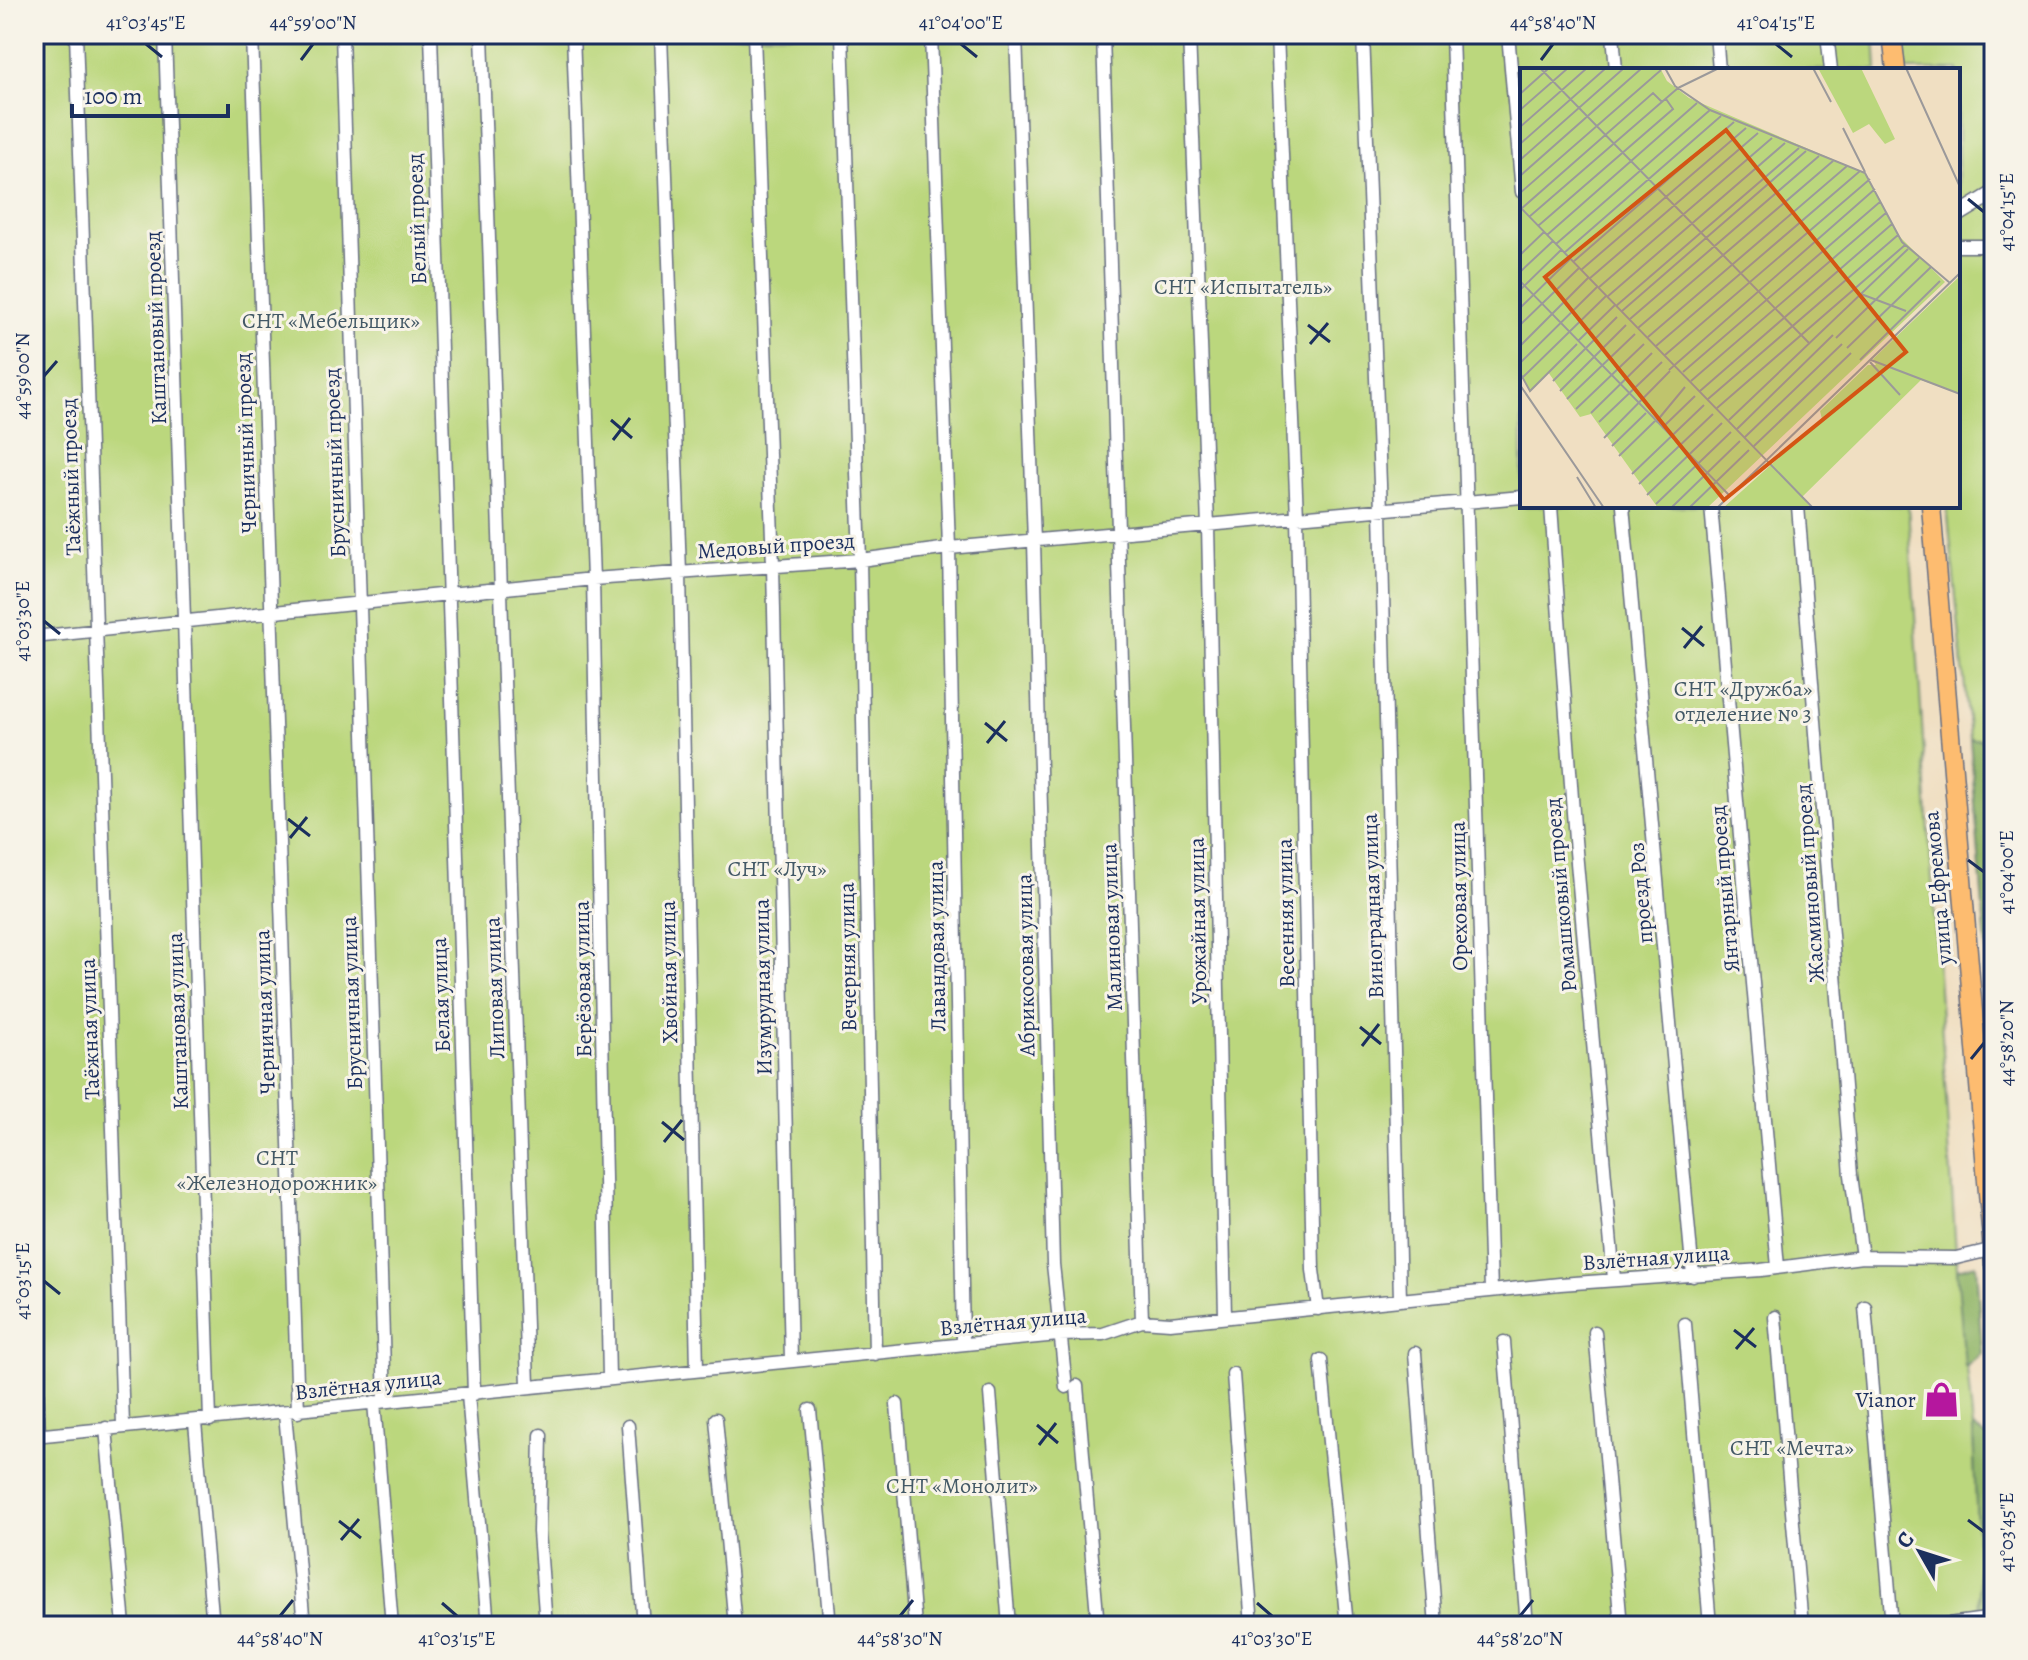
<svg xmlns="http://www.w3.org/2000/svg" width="2028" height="1660" viewBox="0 0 2028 1660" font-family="Alegreya,serif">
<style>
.green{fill:#bbd77d;stroke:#6b836e;stroke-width:2}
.forest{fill:#94b86c;stroke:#587465;stroke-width:2}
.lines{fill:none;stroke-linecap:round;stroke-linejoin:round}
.minor-casing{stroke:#666d81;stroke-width:15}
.tertiary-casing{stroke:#666d81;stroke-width:17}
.primary-casing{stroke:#666d81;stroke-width:21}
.minor{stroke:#fff;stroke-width:12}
.tertiary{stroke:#fff;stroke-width:14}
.primary{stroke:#fdbc70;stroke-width:18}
.ticks{fill:none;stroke:#1b2f5e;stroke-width:3}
.labels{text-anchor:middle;stroke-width:6;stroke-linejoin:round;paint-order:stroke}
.street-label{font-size:22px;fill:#1b2f5e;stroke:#f7f3e8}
.park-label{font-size:22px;fill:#435966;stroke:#f7f3e8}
.poi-label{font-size:22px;fill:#1b2f5e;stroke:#f7f3e8;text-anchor:end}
.inset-road{fill:none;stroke:#9b999a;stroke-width:2}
.view{fill:#d45514;fill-opacity:0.15;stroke:#d45514;stroke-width:4}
.inset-edge{fill:none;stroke:#1b2f5e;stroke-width:4}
.neatline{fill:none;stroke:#1b2f5e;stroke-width:3}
.ticks-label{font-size:20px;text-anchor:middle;fill:#1b2f5e}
</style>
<rect width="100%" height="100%" fill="#f7f3e8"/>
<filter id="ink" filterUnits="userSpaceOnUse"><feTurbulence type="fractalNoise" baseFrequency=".0125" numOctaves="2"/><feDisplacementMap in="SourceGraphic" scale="16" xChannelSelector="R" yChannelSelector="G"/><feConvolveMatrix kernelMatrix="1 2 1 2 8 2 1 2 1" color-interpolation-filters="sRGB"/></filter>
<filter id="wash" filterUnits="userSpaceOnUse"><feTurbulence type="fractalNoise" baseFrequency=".006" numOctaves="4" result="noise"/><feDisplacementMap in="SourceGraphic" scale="32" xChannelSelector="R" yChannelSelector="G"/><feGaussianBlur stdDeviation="1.8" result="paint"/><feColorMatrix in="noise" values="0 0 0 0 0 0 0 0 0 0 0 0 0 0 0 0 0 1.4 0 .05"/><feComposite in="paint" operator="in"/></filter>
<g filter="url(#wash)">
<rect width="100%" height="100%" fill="#f0dfc2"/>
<path class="green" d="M34,34h1841l2,36h-355v436h386l49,763 16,159 8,198h-1947z
M1903,34h91v154l-36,19v-137h-52z
M1994,196v569l-4,1 -3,-26 -17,-1 -23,-233h11v-280l5,-4 -3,-6z"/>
<path class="forest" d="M1970,739l17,1 3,25h4v286z
M1976,1264l6,90 -17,13 -8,-98z
M1973,1428l19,12 2,159 -14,13z"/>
</g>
<g filter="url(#ink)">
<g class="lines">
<defs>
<path id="minor" d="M76,34l47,1391
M165,34l45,1386
M252,34l46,1378
M342,34l43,1367
M431,34l43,1360
M482,34l46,1351
M573,34l20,545 16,799
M661,34l19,539 17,797
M754,34l19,532 18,794
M842,34l18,526 15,794
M931,34l18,514 14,796
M1016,34l18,508 19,722 13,123
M1103,34l39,1287
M1189,34l19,492 17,790
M1277,34l20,483 16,753 5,39
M1363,34l18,476 19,790
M1452,34l39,1257
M1508,34l14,158
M1613,34l3,36
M1716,34l3,36
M1827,34l4,36
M1958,246h36
M1551,506l24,334 39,439
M1623,506l70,770
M1711,506l67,761
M1798,506l53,669 11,82
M34,637l559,-58 267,-19 89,-12 573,-51
M1865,1307l27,319
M34,1309l5,126
M1775,1317l27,309
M1685,1324l25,302
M1595,1332l26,294
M1504,1342l23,284
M1415,1353l21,273
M1321,1360l26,266
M1233,1374l19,252
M1077,1386l21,240
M990,1393l19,233
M468,1395l20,231
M374,1402l18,224
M897,1404l18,222
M810,1410l20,216
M285,1413l19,213
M716,1419l19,207
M195,1422l18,204
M628,1426l15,200
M106,1428l18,198
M541,1435l-2,97 7,94
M34,1436l1024,-101 45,-1 39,-13 28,2 390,-39 201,-14 101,-13 94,1 38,-9
M1933,1626l61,-8"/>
<path id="tertiary" d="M1958,215l36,-22"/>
<path id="primary" d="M1892,34l4,36
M1931,506l63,759"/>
</defs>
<use href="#minor" class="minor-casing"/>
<use href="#tertiary" class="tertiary-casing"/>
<use href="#primary" class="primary-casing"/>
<use href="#minor" class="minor"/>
<use href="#tertiary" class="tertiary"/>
<use href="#primary" class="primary"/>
</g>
</g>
<path class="ticks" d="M146,44l16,13M961,44l16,13M1776,44l16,13M301,60l12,-16M1541,60l12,-16M1968,199l16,13M1308,325l22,17M1310,344l18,-21M44,376l13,-15M611,420l21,18M613,440l17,-22M44,621l16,13M1682,628l22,18M1684,648l18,-22M985,723l22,18M987,743l18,-22M288,819l22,17M290,838l17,-21M1968,860l16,12M1360,1027l21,17M1362,1046l17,-22M1971,1059l13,-16M662,1122l22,18M664,1142l18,-22M44,1281l16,13M1734,1330l22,17M1736,1349l18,-21M1037,1425l21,18M1039,1445l17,-22M1968,1520l16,12M339,1521l22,17M341,1540l18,-21M442,1603l15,13M1257,1603l15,13M280,1616l13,-16M900,1616l13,-16M1520,1616l13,-16"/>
<defs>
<symbol id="shop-bare" viewBox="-9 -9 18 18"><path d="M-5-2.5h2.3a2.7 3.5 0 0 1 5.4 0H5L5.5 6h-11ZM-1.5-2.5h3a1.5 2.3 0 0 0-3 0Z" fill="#b5179e" stroke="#f7f3e8" stroke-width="2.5" paint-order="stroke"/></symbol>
</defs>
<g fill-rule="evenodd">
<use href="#shop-bare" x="1916" y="1374" width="51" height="51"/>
</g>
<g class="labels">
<g class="street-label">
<text transform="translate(416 219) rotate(-92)" y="8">Белый проезд</text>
<text transform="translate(155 328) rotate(-92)" y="8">Каштановый проезд</text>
<text transform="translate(245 443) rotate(-92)" y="8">Черничный проезд</text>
<text transform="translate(334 463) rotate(-92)" y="8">Брусничный проезд</text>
<text transform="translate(70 477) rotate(-92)" y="8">Таёжный проезд</text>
<text transform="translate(776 545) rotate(-4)" y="8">Медовый проезд</text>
<text transform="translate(1809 883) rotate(-94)" y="8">Жасминовый проезд</text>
<text transform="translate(1937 888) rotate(-95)" y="8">улица Ефремова</text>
<text transform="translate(1724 889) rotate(-95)" y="8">Янтарный проезд</text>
<text transform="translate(1640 893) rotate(-95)" y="8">проезд Роз</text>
<text transform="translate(1560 895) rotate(-95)" y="8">Ромашковый проезд</text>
<text transform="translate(1458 896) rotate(-91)" y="8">Ореховая улица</text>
<text transform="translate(1372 906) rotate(-92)" y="8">Виноградная улица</text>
<text transform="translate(1285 913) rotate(-91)" y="8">Весенняя улица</text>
<text transform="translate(1197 921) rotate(-91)" y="8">Урожайная улица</text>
<text transform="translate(1111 927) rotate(-92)" y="8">Малиновая улица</text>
<text transform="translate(936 946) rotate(-91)" y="8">Лавандовая улица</text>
<text transform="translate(847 957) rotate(-91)" y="8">Вечерняя улица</text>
<text transform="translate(1025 965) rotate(-91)" y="8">Абрикосовая улица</text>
<text transform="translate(668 972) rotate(-91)" y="8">Хвойная улица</text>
<text transform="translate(582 979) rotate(-91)" y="8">Берёзовая улица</text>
<text transform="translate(762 987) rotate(-91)" y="8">Изумрудная улица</text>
<text transform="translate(494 988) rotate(-92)" y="8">Липовая улица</text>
<text transform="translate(440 995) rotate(-92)" y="8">Белая улица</text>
<text transform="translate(351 1003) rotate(-92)" y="8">Брусничная улица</text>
<text transform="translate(264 1012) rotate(-92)" y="8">Черничная улица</text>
<text transform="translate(177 1021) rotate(-92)" y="8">Каштановая улица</text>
<text transform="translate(89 1029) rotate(-92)" y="8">Таёжная улица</text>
<text transform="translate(1656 1257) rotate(-4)" y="8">Взлётная улица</text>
<text transform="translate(1013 1321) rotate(-5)" y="8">Взлётная улица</text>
<text transform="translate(368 1384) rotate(-6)" y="8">Взлётная улица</text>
</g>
<g class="park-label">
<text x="1243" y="294">СНТ «Испытатель»</text>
<text x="331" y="328">СНТ «Мебельщик»</text>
<text x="1743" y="696">СНТ «Дружба»<tspan x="1743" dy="25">отделение № 3</tspan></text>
<text x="777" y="876">СНТ «Луч»</text>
<text x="277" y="1165">СНТ<tspan x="277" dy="25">«Железнодорожник»</tspan></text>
<text x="1792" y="1455">СНТ «Мечта»</text>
<text x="962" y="1493">СНТ «Монолит»</text>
</g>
<g class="poi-label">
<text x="1916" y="1407">Vianor</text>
</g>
</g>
<g transform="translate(1520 68)">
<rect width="440" height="440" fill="#f0dfc2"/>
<path d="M0,0h140l7,13 22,17 176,75 33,62 47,47 -238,226h-49l-67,-94 -11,3 -32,-45 -18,19 -10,-18zM298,0h43l34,71 -10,5 -16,-20 -16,9zM440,208v118l-39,-14 -119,117 9,11h-88l99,-89 -2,-8 48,-46h8l-3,-6z" fill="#bbd77d"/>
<path class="inset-road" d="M20,0l270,276M145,0l10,18 35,24 155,63 37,69 48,41M293,0l18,34M386,0l54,119M158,20l41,-20M0,26l29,-26M0,42l48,-42M0,59l67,-59M323,60l22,44M0,76l86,-76M0,92l104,-92M0,108l122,-108M0,125l141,-123M0,139l293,301M1,141l132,-116 9,9M9,149l149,-129M18,158l135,-117 -7,-10M27,167l150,-132M36,176l154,-134M44,185l157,-137M0,187l24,-23M53,194l161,-140M61,202l165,-142M0,204l33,-31M69,211l169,-146M0,213l209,214M78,220l174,-150M0,222l41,-40M341,226l45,17M87,229l178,-154M96,238l183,-158M0,240l50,-49M102,243l184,-160M110,251l189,-163M0,257l59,-57M118,260l195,-167M128,269l199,-171M316,270l83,-80M58,273l37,-36M0,278l68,-68M136,278l204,-175M327,280l84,-81M145,287l205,-176M340,292l80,-79M351,292l89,34M350,294l30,33M0,295l77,-76M149,302l206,-181M163,304l198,-171M0,305l10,18 47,-47M3,309l83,-81M33,313l64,-64M171,313l196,-169M0,317l84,123M40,323l66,-66M180,323l192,-167M47,331l68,-65M188,331l190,-164M197,340l188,-163M56,341l68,-65M71,345l61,-60M209,352l179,-171M79,354l63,-60M136,354l29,-35M142,360l33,-32M217,361l96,-94M225,369l97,-93M84,370l66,-67M92,378l34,-33M234,378l97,-93M99,388l36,-35M112,406l72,-69M57,409l19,31M119,416l74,-70M127,427l75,-72M136,436l75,-72M151,440l69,-67M169,440l60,-58M197,440l243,-235"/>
<path class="view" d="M206,62l180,222 -182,148 -179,-223z"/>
<rect width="440" height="440" class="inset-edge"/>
</g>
<rect width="2028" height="1660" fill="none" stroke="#f7f3e8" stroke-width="88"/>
<g transform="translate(1920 1552) rotate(309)" stroke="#f7f3e8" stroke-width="6" paint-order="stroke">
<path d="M0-6L14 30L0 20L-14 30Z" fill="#1b2f5e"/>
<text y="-12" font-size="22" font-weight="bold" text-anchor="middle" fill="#1b2f5e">С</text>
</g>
<path d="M72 104v12h156v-12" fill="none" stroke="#1b2f5e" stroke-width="4"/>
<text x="84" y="104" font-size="24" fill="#1b2f5e" stroke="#f7f3e8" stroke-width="6" paint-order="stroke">100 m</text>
<rect x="44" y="44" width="1940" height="1572" class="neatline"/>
<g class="ticks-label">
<text x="146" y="29">41°03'45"E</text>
<text x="313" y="29">44°59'00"N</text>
<text x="961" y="29">41°04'00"E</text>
<text x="1553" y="29">44°58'40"N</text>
<text x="1776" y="29">41°04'15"E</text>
<text transform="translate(2006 212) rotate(-90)" y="7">41°04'15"E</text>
<text transform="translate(22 376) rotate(-90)" y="7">44°59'00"N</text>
<text transform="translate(22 621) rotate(-90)" y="7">41°03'30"E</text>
<text transform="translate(2006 872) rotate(-90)" y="7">41°04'00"E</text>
<text transform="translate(2006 1043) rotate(-90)" y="7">44°58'20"N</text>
<text transform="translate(22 1281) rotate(-90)" y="7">41°03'15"E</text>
<text transform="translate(2006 1532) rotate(-90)" y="7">41°03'45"E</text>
<text x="280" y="1645">44°58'40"N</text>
<text x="457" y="1645">41°03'15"E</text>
<text x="900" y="1645">44°58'30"N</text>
<text x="1272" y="1645">41°03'30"E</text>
<text x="1520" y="1645">44°58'20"N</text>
</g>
</svg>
